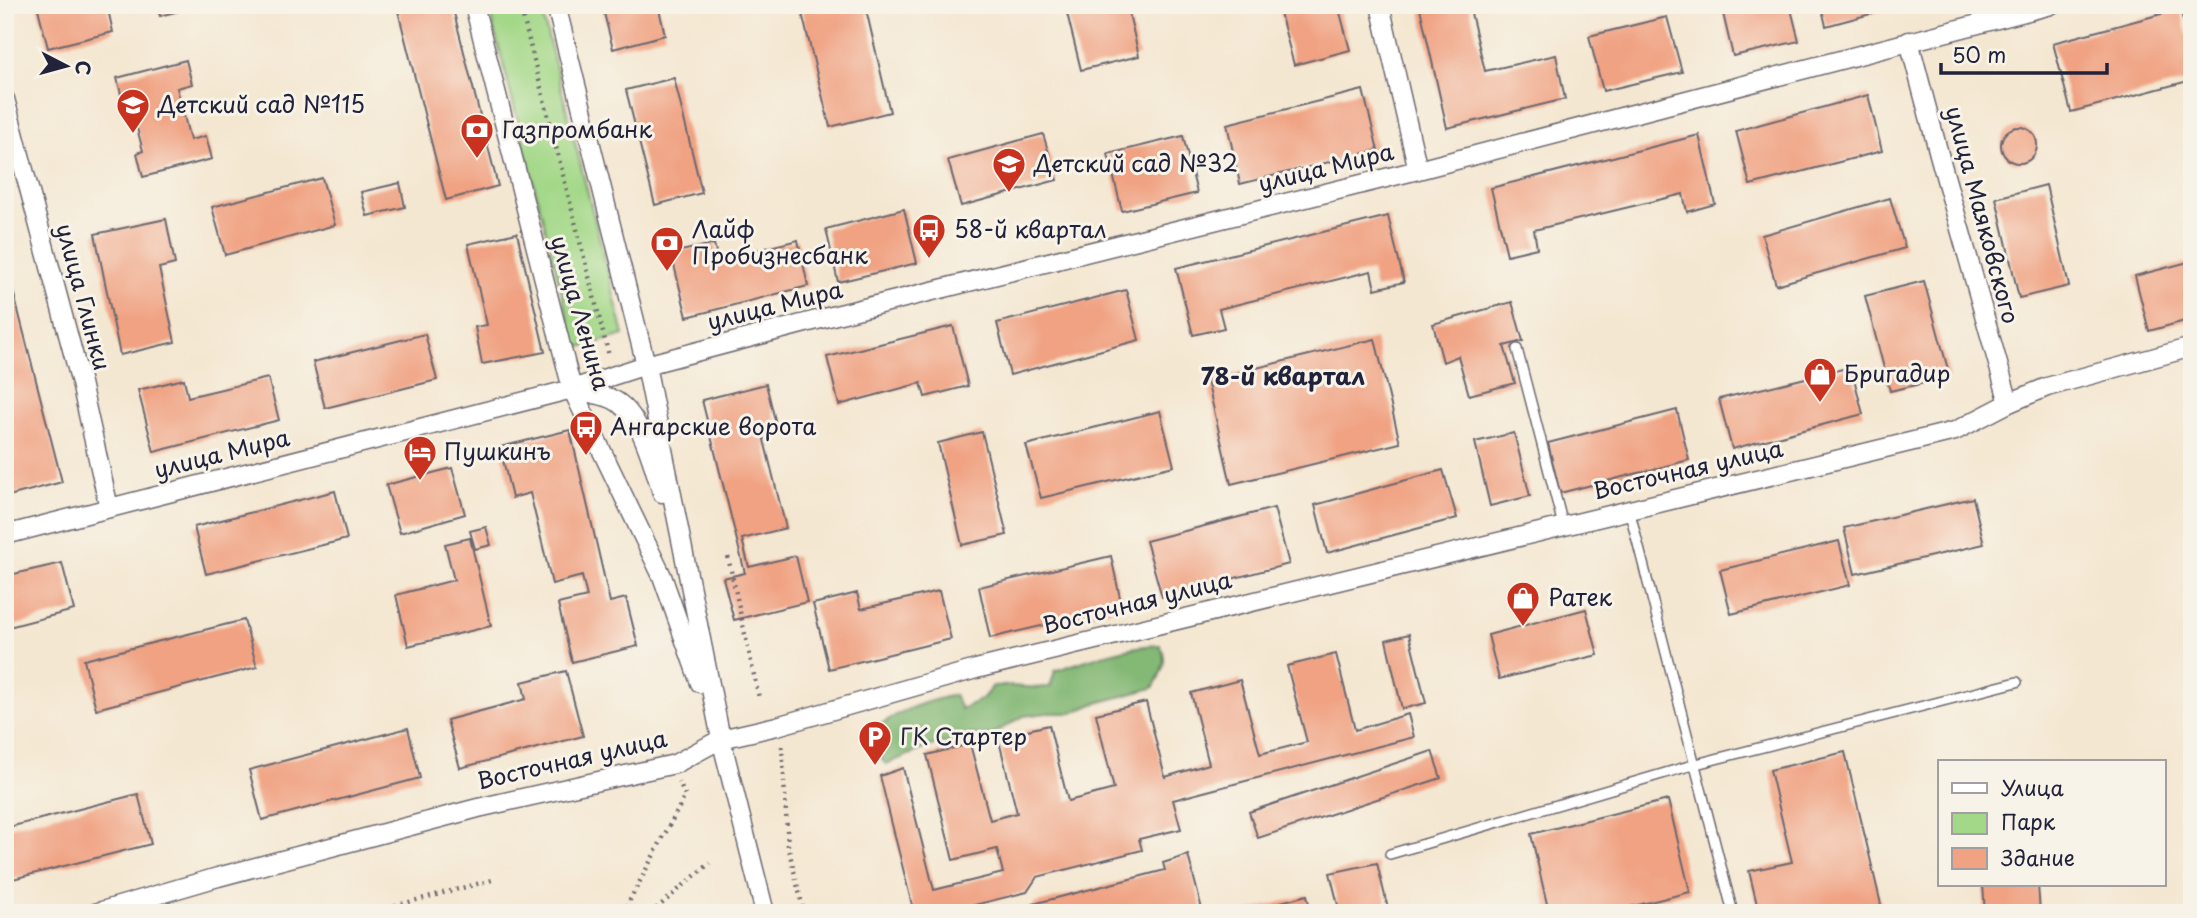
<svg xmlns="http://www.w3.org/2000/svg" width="2197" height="918" viewBox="0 0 2197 918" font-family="'Playpen Sans',sans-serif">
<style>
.green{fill:#a4d889;stroke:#637d62;stroke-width:2}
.forest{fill:#83b875;stroke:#526d58;stroke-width:2}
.building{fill:#f0a282}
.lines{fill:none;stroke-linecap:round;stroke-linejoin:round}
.lane-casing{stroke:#6c6770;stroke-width:12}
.street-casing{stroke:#6c6770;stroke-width:21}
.path{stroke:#6c6770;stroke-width:4.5;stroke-dasharray:2 5;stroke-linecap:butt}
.lane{stroke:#fff;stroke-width:9}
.street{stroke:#fff;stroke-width:18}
.labels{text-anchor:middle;stroke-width:6;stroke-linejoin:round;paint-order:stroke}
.poi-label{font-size:23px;fill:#22223b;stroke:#f7f3e8;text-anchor:start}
.street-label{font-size:23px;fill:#22223b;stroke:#f7f3e8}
.neighbourhood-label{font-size:24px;font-weight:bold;fill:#22223b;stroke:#f7f3e8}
</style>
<rect width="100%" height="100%" fill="#f7f3e8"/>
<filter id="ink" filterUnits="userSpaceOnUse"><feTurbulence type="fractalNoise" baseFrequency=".0143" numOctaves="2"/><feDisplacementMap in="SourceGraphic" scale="14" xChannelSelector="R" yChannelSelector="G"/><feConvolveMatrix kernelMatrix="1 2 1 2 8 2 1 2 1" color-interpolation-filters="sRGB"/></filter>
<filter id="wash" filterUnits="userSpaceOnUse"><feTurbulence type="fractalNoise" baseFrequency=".00686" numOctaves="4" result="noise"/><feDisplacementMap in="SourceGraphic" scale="28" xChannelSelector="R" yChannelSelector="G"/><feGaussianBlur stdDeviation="1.57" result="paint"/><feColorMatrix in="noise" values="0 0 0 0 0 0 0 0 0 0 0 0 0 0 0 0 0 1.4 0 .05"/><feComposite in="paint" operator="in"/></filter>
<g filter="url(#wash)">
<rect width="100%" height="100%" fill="#f4e7d1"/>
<path class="green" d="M488,5h52l84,330 -48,13z"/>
<path class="forest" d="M1160,645c9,16 1,28 -7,43l-60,16 -21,9h-26l-22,3 -35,20 -18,-2 -11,9h-22l-52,21 -14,-16 2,-19c29,-20 46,-26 80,-34l7,14 21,-10 11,-13c20,-1 37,3 57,1l5,-16c33,-12 69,-25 105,-26z"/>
<g id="blocks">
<path class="building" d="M37,5h70l6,27 -65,16z
M157,5h40v1l-37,10z
M419,5h33l46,181 -52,14 -48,-189z
M602,5h56l7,30 -52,14z
M800,5h65l25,107 -60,15z
M1065,5h62l12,51 -58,14z
M1278,5h60l12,45 -56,15z
M1432,5h37l16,66 71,-16 9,44 -118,29 -27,-120z
M1721,5h69l9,36 -66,15z
M1821,5h79v1l-74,20z
M2180,9l12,42v29l-121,32 -18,-69z
M1667,17l15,55 -79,19 -14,-55z
M186,60l6,24 -15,4 13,52 16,-4 6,23 -69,18 -6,-24 6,-2 -13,-50 -7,1 -6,-24z
M674,78l28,115 -47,12 -29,-115z
M1363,90l15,60 -138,34 -13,-60z
M1868,95l14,56 -132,34 -14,-54z
M2001 145a18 18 0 1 1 36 0a18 18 0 1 1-36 0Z
M1043,134l14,46 -96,26 -13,-46z
M1699,135l16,69 -28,8 -4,-18 -149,36 3,18 -30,7 -16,-67z
M1183,136l14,57 -75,18 -14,-57z
M322,178l13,47 -110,30 -13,-48z
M400,183l5,24 -38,9 -6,-24z
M2046,185l23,101 -50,12 -23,-100z
M1890,198l15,50 -129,37 -14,-50z
M904,209l13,54 -79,19 -12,-53z
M1388,216l16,66 -29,7 -4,-18 -152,38 5,19 -31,7 -17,-67z
M166,219l9,45 -16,4 16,74 -55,13 -25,-121z
M517,233l28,119 -63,12 -7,-37 12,-2 -19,-81z
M798,240l10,46 -121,31 -16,-64 43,-9 4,16z
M2192,261v58l-43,12 -14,-55z
M5,275h4l53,207 -57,15z
M1924,281l26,96 -60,14 -25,-95z
M1126,290l13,50 -129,35 -13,-52z
M1512,302l11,39 -19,5 11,37 -46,12 -11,-39 -15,6 -10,-38z
M953,326l15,60 -43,11 -4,-14 -82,22 -12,-48z
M425,334l12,46 -112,28 -12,-46z
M1375,339l25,104 -169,41 -24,-104z
M1851,367l12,47 -131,35 -13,-50z
M268,378l11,42 -125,32 -16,-62 46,-11 4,18z
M766,384l12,48 -15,4 23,92 -44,11 7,28 47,-11 11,46 -73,18 -11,-42 22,-5 -43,-173z
M1677,410l12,50 -129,33 -12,-50z
M1160,411l14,55 -133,32 -15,-53z
M570,430l40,172 16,-4 12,48 -66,16 -14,-58 29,-7 -5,-21 -30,8 -22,-91 -18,5 -12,-51z
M982,432l25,103 -45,10 -24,-102z
M1514,433l16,63 -40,10 -15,-64z
M452,468l13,46 -65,19 -14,-48z
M1443,470l14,48 -130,35 -12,-48z
M335,491l12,48 -141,35 -12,-47z
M1973,498l11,46 -129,30 -11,-46z
M1274,508l15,56 -127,33 -16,-56z
M486,527l5,18 -16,4 -5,-18z
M470,538l21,88 -83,20 -12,-51 58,-15 -9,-36z
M1839,541l11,44 -119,29 -11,-44z
M1111,556l11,51 -132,31 -11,-51z
M62,563l12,47 -69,18v-52z
M939,591l12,48 -122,30 -16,-65 44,-11 4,16z
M1586,609l12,46 -99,24 -11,-44z
M244,620l13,47 -161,42 -12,-49z
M1409,634l17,69 -24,6 -16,-69z
M1336,654l19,76 53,-16 6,23 -241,63 8,29 -42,10 3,11 -105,27 -10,15 -85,21h-28l-34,-137 23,-8 31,122 69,-17 -6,-24 -44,11 -26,-105 43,-11 20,76 27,-7 -19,-76 51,-12 19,76 46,-12 -18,-75 50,-12 19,75 44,-13 -18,-71 49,-13 20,74 47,-12 -20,-76z
M566,671l17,65 -123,32 -13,-48 79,-21 -4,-17z
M408,728l12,50 -158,42 -13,-50z
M1432,751l9,27 -183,60 -9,-26z
M1845,752l38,161h-77l-2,-7 -28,7h-17l-10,-42 43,-9 -22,-92z
M138,794l13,50 -146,37v-53z
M1668,800l22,92 -84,21h-57l-18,-79z
M1188,855l15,58h-167l-3,-9 132,-34 -2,-7z
M1377,863l12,50h-49l-10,-40z
M1983,885h55l2,28h-55z
M1307,895l4,18h-67v-1z"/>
</g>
</g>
<g filter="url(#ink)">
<use href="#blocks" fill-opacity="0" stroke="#6c6770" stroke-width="2"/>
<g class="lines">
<defs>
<path id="lane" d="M1517,349l46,176
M1629,509l104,404
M1390,854l306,-90 321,-82"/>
<path id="street" d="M474,5l98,384 90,187 38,107
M556,5l90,360 75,374 44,174
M1380,5l38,165
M1909,41l31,117 69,245
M5,99l76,284 28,125
M575,390c12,3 26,4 37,9 29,13 41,66 50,94
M5,535l567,-146 74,-24 186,-49 586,-146 633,-165
M95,913l123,-36 260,-69 197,-44 46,-25 56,-13 199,-57 979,-238 54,-28 38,-16 145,-40"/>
</defs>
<use href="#lane" class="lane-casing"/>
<use href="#street" class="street-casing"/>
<path class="path" d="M520,5l89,351
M728,557l31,141
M782,746l6,100 16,67
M368,913l124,-33
M623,913l62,-117 -6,-14
M651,913l59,-50"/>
<use href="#lane" class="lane"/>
<use href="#street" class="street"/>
</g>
</g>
<defs>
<symbol id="school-pin" viewBox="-11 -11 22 30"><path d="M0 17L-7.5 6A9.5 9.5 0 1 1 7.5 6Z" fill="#c8321e" stroke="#f7f3e8"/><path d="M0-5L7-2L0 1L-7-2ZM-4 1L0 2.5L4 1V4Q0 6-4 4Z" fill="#fff"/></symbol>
<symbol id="bank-pin" viewBox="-11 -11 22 30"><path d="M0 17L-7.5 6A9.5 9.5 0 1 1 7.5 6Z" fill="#c8321e" stroke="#f7f3e8"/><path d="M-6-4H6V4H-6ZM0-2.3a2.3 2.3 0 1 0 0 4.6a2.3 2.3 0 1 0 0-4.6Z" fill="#fff"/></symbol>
<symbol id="bus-pin" viewBox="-11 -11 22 30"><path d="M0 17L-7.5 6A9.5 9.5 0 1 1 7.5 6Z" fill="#c8321e" stroke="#f7f3e8"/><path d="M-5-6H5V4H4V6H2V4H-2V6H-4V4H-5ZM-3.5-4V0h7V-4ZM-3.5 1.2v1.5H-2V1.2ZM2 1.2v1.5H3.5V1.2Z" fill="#fff"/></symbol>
<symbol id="shop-pin" viewBox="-11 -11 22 30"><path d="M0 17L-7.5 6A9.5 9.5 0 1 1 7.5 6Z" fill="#c8321e" stroke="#f7f3e8"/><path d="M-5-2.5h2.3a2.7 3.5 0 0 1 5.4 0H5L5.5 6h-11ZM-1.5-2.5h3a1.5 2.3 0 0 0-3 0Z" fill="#fff"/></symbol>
<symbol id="hotel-pin" viewBox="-11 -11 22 30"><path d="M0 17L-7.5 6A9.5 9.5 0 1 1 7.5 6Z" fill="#c8321e" stroke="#f7f3e8"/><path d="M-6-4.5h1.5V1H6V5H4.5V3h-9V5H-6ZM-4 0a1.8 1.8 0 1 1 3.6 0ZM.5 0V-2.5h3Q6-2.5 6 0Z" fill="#fff"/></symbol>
<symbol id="parking-pin" viewBox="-11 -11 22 30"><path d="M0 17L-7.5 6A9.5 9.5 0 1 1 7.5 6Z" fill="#c8321e" stroke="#f7f3e8"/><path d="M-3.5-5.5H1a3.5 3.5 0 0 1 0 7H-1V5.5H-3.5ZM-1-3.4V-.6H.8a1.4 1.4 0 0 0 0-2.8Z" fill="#fff"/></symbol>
</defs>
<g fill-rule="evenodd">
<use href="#school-pin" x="114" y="86" width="38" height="52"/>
<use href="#bank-pin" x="458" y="111" width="38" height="52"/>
<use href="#school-pin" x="990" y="145" width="38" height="52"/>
<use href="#bus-pin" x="910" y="211" width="38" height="52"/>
<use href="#bank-pin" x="648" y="224" width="38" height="52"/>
<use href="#shop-pin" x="1801" y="355" width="38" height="52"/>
<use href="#bus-pin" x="567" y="408" width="38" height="52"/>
<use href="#hotel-pin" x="401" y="433" width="38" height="52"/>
<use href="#shop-pin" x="1504" y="579" width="38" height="52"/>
<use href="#parking-pin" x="856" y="718" width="38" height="52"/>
</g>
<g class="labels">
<g class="poi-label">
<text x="158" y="113">Детский сад №115</text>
<text x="502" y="138">Газпромбанк</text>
<text x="1034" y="172">Детский сад №32</text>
<text x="692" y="238">Лайф<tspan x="692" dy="26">Пробизнесбанк</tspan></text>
<text x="954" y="238">58-й квартал</text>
<text x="1844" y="382">Бригадир</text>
<text x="610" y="435">Ангарские ворота</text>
<text x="444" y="460">Пушкинъ</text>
<text x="1548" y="606">Ратек</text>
<text x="900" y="745">ГК Стартер</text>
</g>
<g class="street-label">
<text transform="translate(1326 168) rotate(-14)" y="8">улица Мира</text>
<text transform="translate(1982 215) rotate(75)" y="8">улица Маяковского</text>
<text transform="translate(83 297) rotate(75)" y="8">улица Глинки</text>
<text transform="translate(775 306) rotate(-14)" y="8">улица Мира</text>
<text transform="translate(580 313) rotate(74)" y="8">улица Ленина</text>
<text transform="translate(222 454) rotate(-14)" y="8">улица Мира</text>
<text transform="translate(1688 470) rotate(-13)" y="8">Восточная улица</text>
<text transform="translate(1137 603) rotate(-14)" y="8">Восточная улица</text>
<text transform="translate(572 760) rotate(-13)" y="8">Восточная улица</text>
</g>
<g class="neighbourhood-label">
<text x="1283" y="385">78-й квартал</text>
</g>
</g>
<rect width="2197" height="918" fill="none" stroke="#f7f3e8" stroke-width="28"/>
<rect x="1938" y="760" width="228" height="126" fill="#f7f3e8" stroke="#a29fa3" stroke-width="2"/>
<rect x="1952" y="783" width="35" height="10" fill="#ffffff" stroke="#a29fa3" stroke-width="2"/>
<text x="2001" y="796" font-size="21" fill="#22223b">Улица</text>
<rect x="1952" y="813" width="35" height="21" fill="#a4d889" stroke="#a29fa3" stroke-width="2"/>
<text x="2001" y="830" font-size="21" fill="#22223b">Парк</text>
<rect x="1952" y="848" width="35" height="21" fill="#f0a282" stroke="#a29fa3" stroke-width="2"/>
<text x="2001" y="866" font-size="21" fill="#22223b">Здание</text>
<g transform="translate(66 66) rotate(96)" stroke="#f7f3e8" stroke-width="5" paint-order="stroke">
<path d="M0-5L12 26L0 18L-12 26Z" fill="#22223b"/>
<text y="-10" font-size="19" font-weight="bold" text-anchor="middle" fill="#22223b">С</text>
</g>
<path d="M1941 63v10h166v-10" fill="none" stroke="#22223b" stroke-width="3.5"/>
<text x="1952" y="63" font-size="21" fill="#22223b" stroke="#f7f3e8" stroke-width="5" paint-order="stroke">50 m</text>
</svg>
